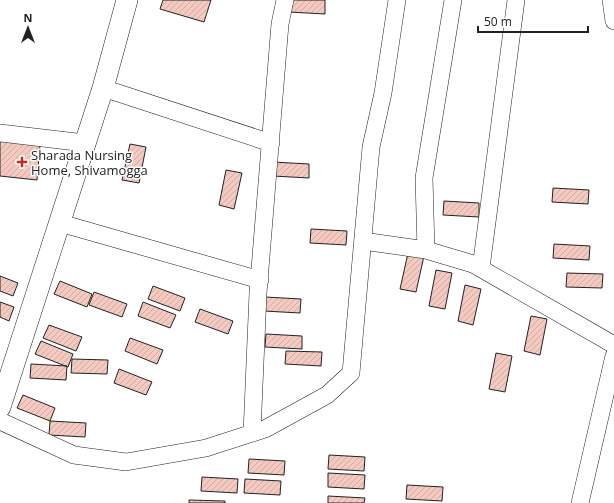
<svg xmlns="http://www.w3.org/2000/svg" width="614" height="503" viewBox="0 0 614 503" font-family="'Open Sans',sans-serif">
<style>
.building{fill:url(#building-hatch);stroke:#222}
.lines{fill:none;stroke-linecap:round;stroke-linejoin:round}
.minor-casing{stroke:#222;stroke-width:18}
.major-casing{stroke:#222;stroke-width:22}
.minor{stroke:#fff;stroke-width:17}
.major{stroke:#fff;stroke-width:21}
.poi-dot{fill:#c62828;stroke:#fff;stroke-width:1.5}
.labels{text-anchor:middle;stroke-width:3;stroke-linejoin:round;paint-order:stroke}
.poi-label{font-size:13px;fill:#222;stroke:#fff;text-anchor:start}
</style>
<defs>
<pattern id="building-hatch" width="6" height="6" patternUnits="userSpaceOnUse"><rect width="6" height="6" fill="#f3c9c0"/><path d="M-1 1l2-2M0 6l6-6M5 7l2-2" fill="none" stroke="#d0aca5"/></pattern>
</defs>
<rect width="100%" height="100%" fill="#fff"/>
<path class="building" d="M163,0h48l-7,22 -44,-13z
M289,0h36v14l-36,-2z
M0,141l40,4 -3,35 -37,-4z
M130,144l16,3 -7,36 -17,-3z
M273,162l36,2v14l-36,-2z
M226,170l16,3 -8,36 -15,-4z
M553,188l36,2 -1,14 -36,-2z
M444,201l35,2v14l-36,-2z
M311,229l36,2 -1,14 -36,-2z
M554,244l36,2 -1,14 -36,-2z
M408,253l16,3 -8,36 -16,-3z
M436,270l16,3 -7,36 -16,-3z
M567,273l36,1 -1,14 -36,-1z
M0,276l18,7 -5,13 -13,-5z
M60,281l32,13 -5,13 -33,-13z
M465,285l16,4 -8,36 -15,-4z
M153,286l32,12 -5,13 -32,-12z
M94,292l33,12 -5,13 -33,-12z
M265,297l36,2 -1,14 -36,-2z
M0,302l14,5 -5,14 -9,-4z
M143,302l33,13 -6,13 -32,-12z
M200,309l33,12 -5,13 -33,-12z
M531,316l16,3 -7,36 -16,-4z
M49,325l33,12 -6,14 -33,-13z
M266,334l36,2v13l-37,-2z
M130,338l33,12 -6,14 -32,-13z
M41,341l32,13 -5,13 -33,-13z
M286,351l36,1 -1,14 -36,-2z
M496,353l16,3 -7,36 -16,-3z
M72,359l36,1 -1,14 -36,-1z
M31,364l36,2 -1,14 -36,-2z
M119,369l33,13 -6,13 -32,-12z
M23,395l32,13 -5,13 -33,-13z
M50,421l36,2 -1,14 -36,-2z
M329,455l36,2 -1,14 -36,-2z
M249,459l36,2 -1,14 -36,-2z
M328,473l37,2 -1,14 -36,-2z
M202,477l36,2 -1,14 -36,-2z
M245,479l36,2 -1,14 -36,-2z
M407,485l36,2 -1,14 -36,-2z
M328,496l37,2 -1,5h-36z
M189,500l36,1v2h-36z"/>
<g class="lines">
<defs>
<path id="minor" d="M611,0l3,21
M103,88l168,55
M0,133l85,10
M60,223l200,57
M363,241l63,9 47,14 141,81
M426,250l-2,-72 29,-178
M481,268l35,-268
M0,421l74,34 52,7 80,-14 59,-19 62,-34 24,-22 20,-226 12,-54 14,-93
M252,433l6,-140 22,-269 5,-24
M580,503l34,-147"/>
<path id="major" d="M0,407l103,-319 24,-88"/>
</defs>
<use href="#minor" class="minor-casing"/>
<use href="#major" class="major-casing"/>
<use href="#minor" class="minor"/>
<use href="#major" class="major"/>
</g>
<path class="poi-dot" d="M20 156h4v4h4v4h-4v4h-4v-4h-4v-4h4z"/>
<g class="labels">
<g class="poi-label">
<text x="31" y="160">Sharada Nursing<tspan x="31" dy="15">Home, Shivamogga</tspan></text>
</g>
</g>
<g transform="translate(28 28)" stroke="#ffffff" stroke-width="3" paint-order="stroke">
<path d="M0-3L7 15L0 10L-7 15Z" fill="#222222"/>
<text y="-6" font-size="11" font-weight="bold" text-anchor="middle" fill="#222222">N</text>
</g>
<path d="M478 26v6h110v-6" fill="none" stroke="#222222" stroke-width="2"/>
<text x="484" y="26" font-size="12" fill="#222222" stroke="#ffffff" stroke-width="3" paint-order="stroke">50 m</text>
</svg>
